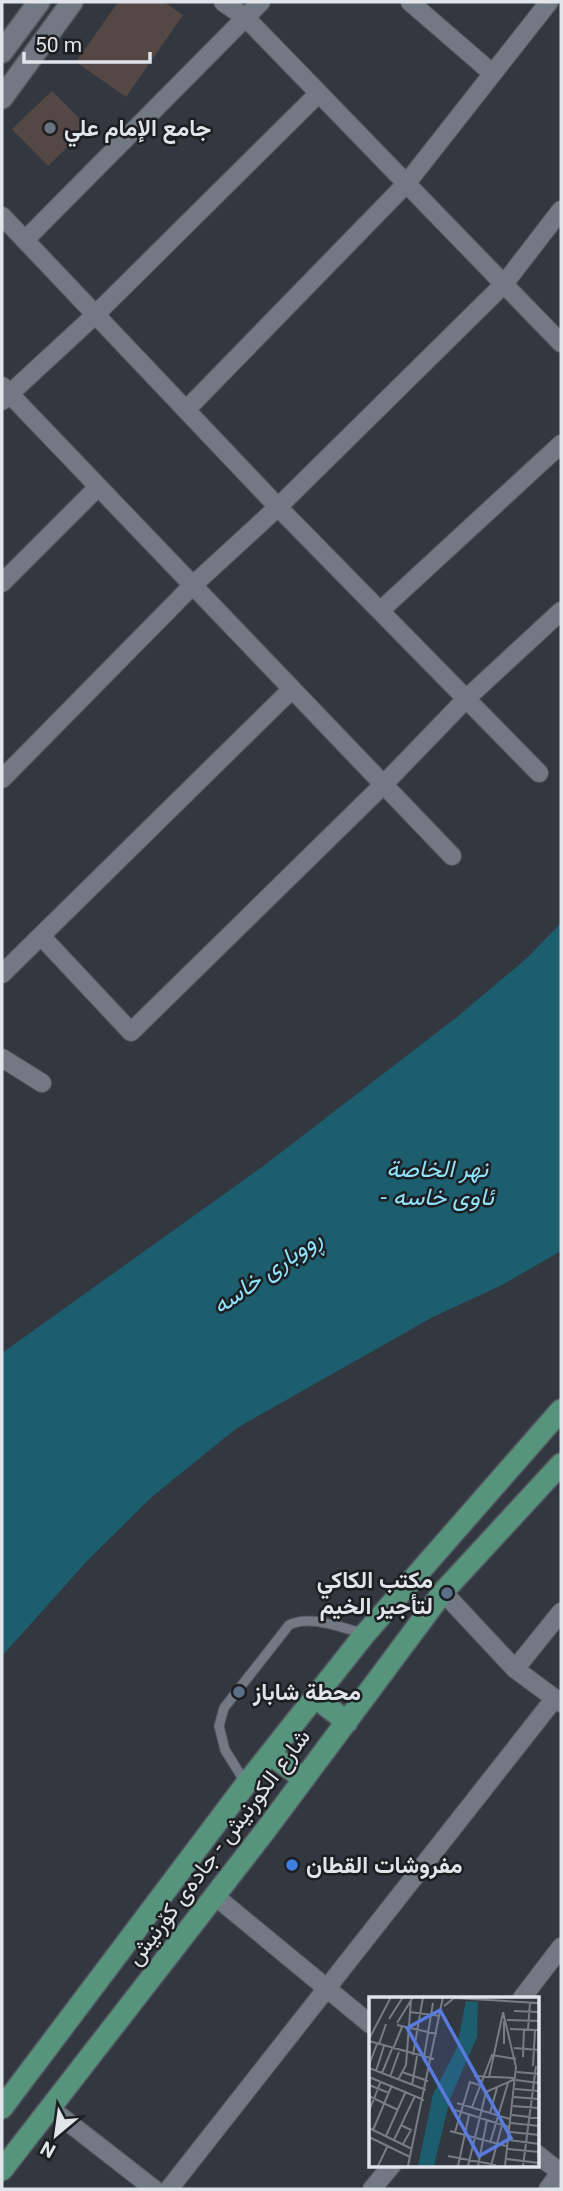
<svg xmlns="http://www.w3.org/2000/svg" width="563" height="2191" viewBox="0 0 563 2191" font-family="Roboto,Vazirmatn,sans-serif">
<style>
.water{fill:#1c5d6e}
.building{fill:#544845}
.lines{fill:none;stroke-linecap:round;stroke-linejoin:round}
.lane-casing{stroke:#52565d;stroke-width:11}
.street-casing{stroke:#52565d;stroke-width:20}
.secondary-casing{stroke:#52565d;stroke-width:24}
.primary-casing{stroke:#52565d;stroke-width:24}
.lane{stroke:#737983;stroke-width:9}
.street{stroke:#737983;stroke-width:18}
.secondary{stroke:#737983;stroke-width:21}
.primary{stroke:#57947e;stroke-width:21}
.worship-dot{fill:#6b7280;stroke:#1c1e22;stroke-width:2.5}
.service-dot{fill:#5c6f8a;stroke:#1c1e22;stroke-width:2.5}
.shop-dot{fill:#3f7fe0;stroke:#1c1e22;stroke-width:2.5}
.labels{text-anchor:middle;stroke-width:5;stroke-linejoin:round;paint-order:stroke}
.poi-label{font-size:23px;font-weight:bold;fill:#e1e4ea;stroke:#1c1e22;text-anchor:start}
.street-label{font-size:23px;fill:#e1e4ea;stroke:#1c1e22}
.water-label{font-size:24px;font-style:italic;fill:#8fe2fa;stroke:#1c1e22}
.inset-road{fill:none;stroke:#787c84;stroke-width:2}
.view{fill:#587bdd;fill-opacity:0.15;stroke:#587bdd;stroke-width:3.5}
.inset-edge{fill:none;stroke:#e1e4ea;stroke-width:3.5}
</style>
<rect width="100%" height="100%" fill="#323740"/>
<path class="water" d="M561,923v328l-59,34 -69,32 -196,111 -83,67 -66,65 -86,96v-303l260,-186 195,-150 70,-59z"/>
<path class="building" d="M118,2h46l19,13 -57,82 -50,-35z
M52,91l36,36 -40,39 -36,-37z"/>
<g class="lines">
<defs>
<path id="lane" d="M245,1782l-20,-32 -6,-24 5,-18 65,-83c21,-11 52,3 74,8"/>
<path id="street" d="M223,2l23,16 315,325
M410,2l82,71
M2,216l276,291 261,266
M25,240l236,-238
M2,386l450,470
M2,401l93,-86 223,-221
M186,410l220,-226 143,-182
M2,583l95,-95
M381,610l180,-166
M2,779l190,-193 86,-79 226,-223 57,-74
M41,936l90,96 252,-247 84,-87 94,-87
M2,974l290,-285
M2,1058l40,25
M443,1592l72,77 46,34
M515,1669l46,-57
M215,1896l155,128
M522,1998l39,-51
M50,2108l104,81
M537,2154l24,19
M169,2189l386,-491
M372,2189l20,-24
M548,2189l13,-18"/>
<path id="secondary" d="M2,52l37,-50
M2,98l70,-96"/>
<path id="primary" d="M315,1697l32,25
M270,1754l34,25
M2,2108l244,-324 119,-150 196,-224
M2,2170l263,-339 178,-239 118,-128"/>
</defs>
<use href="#lane" class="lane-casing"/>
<use href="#street" class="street-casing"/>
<use href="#secondary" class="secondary-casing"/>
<use href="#primary" class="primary-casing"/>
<use href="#lane" class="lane"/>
<use href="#street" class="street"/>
<use href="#secondary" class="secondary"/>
<use href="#primary" class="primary"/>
</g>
<circle class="worship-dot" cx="50" cy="128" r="7"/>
<g class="service-dot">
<circle cx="447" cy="1593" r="7"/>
<circle cx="239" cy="1692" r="7"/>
</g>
<circle class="shop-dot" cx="292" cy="1865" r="7"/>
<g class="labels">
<g class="poi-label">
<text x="64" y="136">جامع الإمام علي</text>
<text x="433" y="1588" text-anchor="end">مكتب الكاكي<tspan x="433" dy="26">لتأجير الخيم</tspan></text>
<text x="253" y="1700">محطة شاباز</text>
<text x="306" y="1873">مفروشات القطان</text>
</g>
<g class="street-label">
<text transform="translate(218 1847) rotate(-53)" y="8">شارع الكورنيش - جادەی کۆرنیش</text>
</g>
<g class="water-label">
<text x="437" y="1177">نهر الخاصة<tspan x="437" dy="28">- ئاوی خاسە</tspan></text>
<text transform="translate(267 1272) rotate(-35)" y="8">ڕووباری خاسە</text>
</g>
</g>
<g transform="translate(369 1997)">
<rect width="170" height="170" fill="#323740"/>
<path d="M97,4l12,1 -1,35 -27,62 -16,67h-16l15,-72 23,-44z" fill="#1c5d6e"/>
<path class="inset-road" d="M75,9l10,-8 85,5M145,14l25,1M41,15l30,4M134,15l13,55 -11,99M20,22l14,-22M138,23l32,1M28,26l16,-26M28,28l40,9M141,32l29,1M159,32l2,-26M0,42l22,-42M0,44l65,18M10,47l7,-20M135,47v-23M145,51l25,2M24,52l9,-22M44,58l10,-58M55,60l9,-54M154,60l1,-28M0,68l8,-21M164,69l2,-36M0,71l57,22M7,74l8,-25M33,75l26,9M148,75l22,2M13,76l10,-24M105,79l41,2M0,80l55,23M21,80l9,-25M120,80l14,-64M29,83l8,-15 5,-65M147,83l23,3M0,88l20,8M43,88l5,-29M146,92l24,2M0,99l29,14M145,100l25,2M88,106l53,16M144,109l26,2M103,110l20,-52 24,4M86,113l54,17M0,114l12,-30M121,116l7,-25M143,118l27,3M142,126l28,3M32,128l10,5 -8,14M0,131l43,21M4,133l19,-45M81,134l56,15M86,135l15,-50 9,3M141,135l29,3M17,139l20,-45M0,140l41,20M25,143l21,-44M140,143l30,4M121,146l18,-60M139,152l31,3M79,159l48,9M138,162l32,4M9,169l10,-21M39,169l35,-169M89,169l11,-51M99,169l18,-74 29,-13M109,169l9,-46M122,169l11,-41M154,169l13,-100"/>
<path class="view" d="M71,13l71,128 -32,18 -72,-128z"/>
<rect width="170" height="170" class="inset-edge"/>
</g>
<rect width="563" height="2191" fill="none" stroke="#e1e4ea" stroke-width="7"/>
<g transform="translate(56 2135) rotate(209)" stroke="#1c1e22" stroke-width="5" paint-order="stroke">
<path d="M0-5L12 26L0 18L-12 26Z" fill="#e1e4ea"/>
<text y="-10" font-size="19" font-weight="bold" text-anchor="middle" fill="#e1e4ea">N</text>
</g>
<path d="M24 52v10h126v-10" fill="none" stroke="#e1e4ea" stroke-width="3.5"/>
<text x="35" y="52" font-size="21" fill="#e1e4ea" stroke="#1c1e22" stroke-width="5" paint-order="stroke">50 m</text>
</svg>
